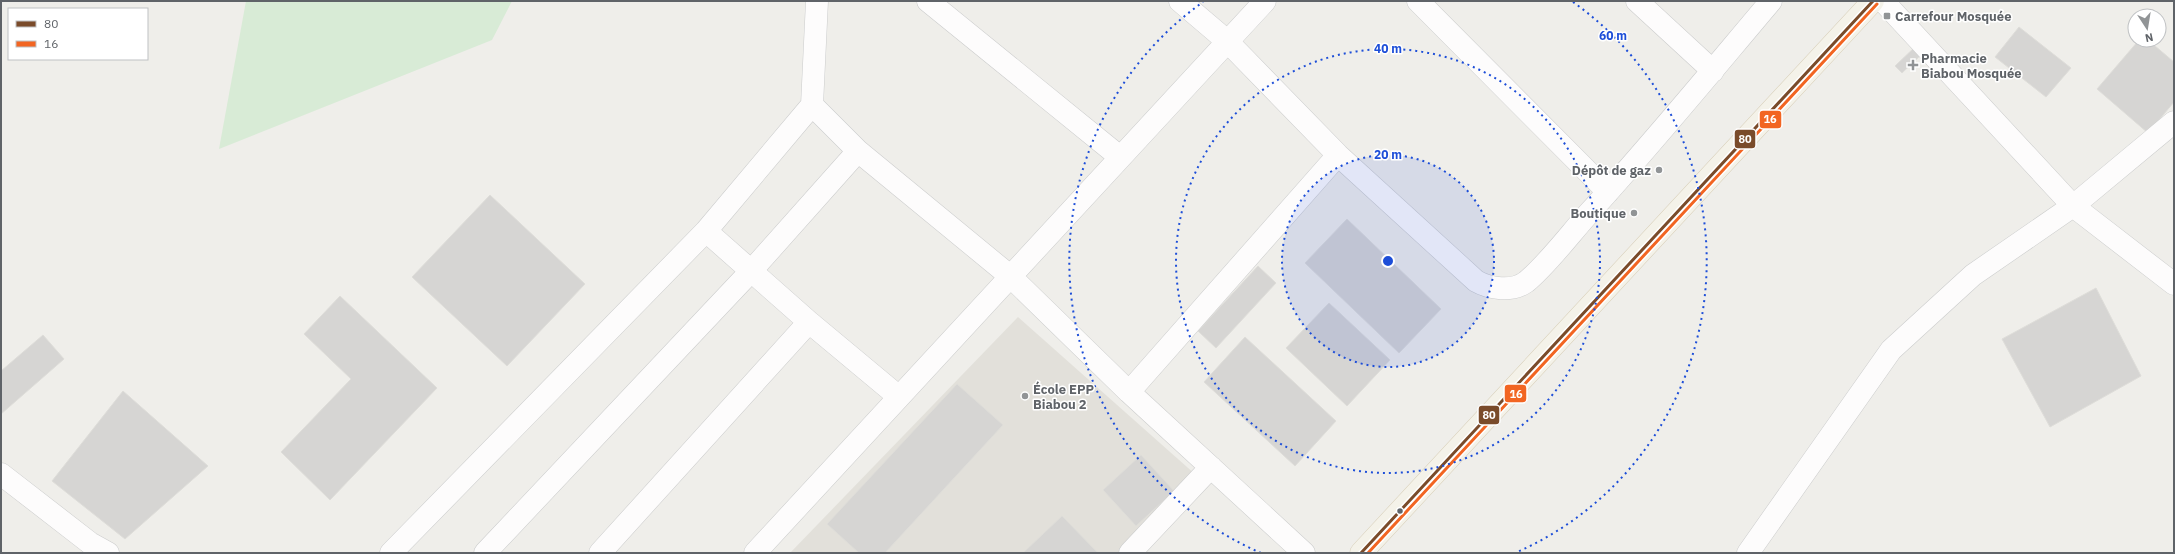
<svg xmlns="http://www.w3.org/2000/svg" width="2175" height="554" viewBox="0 0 2175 554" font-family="'IBM Plex Sans',sans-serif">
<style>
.education{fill:#e2e0da}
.green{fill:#d8ebd6}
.building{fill:#d6d5d3;stroke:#deddd9}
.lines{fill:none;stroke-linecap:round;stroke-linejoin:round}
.minor-casing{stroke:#cbcccc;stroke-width:23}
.major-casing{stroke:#d7ceb8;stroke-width:23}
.minor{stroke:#fdfcfc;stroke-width:22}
.major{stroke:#f4f2e9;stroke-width:22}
.bus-1-casing{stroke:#fff;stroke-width:6}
.bus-2-casing{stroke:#fff;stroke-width:6}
.bus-1{stroke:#7a4b2a;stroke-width:3}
.bus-2{stroke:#f26522;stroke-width:3}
.ring{fill:none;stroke:#1d4ed8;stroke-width:2;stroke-dasharray:2 4}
.poi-dot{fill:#919496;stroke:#fff;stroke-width:1.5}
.bus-dot{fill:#5f6368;stroke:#fff;stroke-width:1.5}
.labels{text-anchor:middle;stroke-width:3;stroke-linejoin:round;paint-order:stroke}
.poi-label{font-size:13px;font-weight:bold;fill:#5f6368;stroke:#fff;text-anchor:start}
.centre{fill:#1d4ed8;stroke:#fff;stroke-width:2}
.ring-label{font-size:12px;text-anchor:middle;font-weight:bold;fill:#1d4ed8;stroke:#fff;stroke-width:3;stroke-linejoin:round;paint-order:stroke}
.line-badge{stroke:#fff;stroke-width:1.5}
.badge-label{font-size:11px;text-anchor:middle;font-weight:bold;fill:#fff}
</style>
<rect width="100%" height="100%" fill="#efeeea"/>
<path class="education" d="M1018,317l178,158 -72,78h-334z"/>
<path class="green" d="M246,1h266l-20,39 -273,109z"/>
<path class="building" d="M2019,27l52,41 -25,29 -51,-40z
M2139,40h9l26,22v40l-26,31 -51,-44z
M1916,46l7,7 -21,20 -7,-7z
M490,195l95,89 -78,82 -95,-89z
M1347,219l94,90 -42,44 -94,-90z
M1258,266l18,17 -60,65 -18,-17z
M2096,288l45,88 -91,51 -48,-88z
M340,296l97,92 -107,112 -49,-48 70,-73 -47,-45z
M1329,303l61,57 -43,46 -61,-58z
M43,335l21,24 -63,55v-43z
M1245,337l91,84 -41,45 -91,-84z
M957,384l46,41 -118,128h-26l-32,-29z
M123,391l85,75 -83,73 -73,-58z
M1141,455l33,36 -38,35 -33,-36z
M1062,516l36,37h-75z"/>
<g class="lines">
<defs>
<path id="minor" d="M928,1l192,156
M1180,1l47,40 111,114 138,126c14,8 36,11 50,1 21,-17 44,-48 63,-69 63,-69 122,-141 182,-212
M1418,1l190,191
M1637,1l76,70
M1883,1l190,205 101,78
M812,105l46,46 152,125 119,116 175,161
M706,231l106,-126 5,-104
M1129,392l209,-237
M1,474l89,69 18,10
M391,553l315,-322 103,91 90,75
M485,553l267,-283 106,-119
M600,553l209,-231
M755,553l510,-552
M1130,553l81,-86
M1748,553l143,-203 82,-75 100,-69 101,-84"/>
<path id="major" d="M1361,553l512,-552"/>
</defs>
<use href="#minor" class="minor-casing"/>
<use href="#major" class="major-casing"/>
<use href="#minor" class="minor"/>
<use href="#major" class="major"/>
<defs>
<path id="bus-1" d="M1361,553l512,-552"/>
<path id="bus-2" d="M1368,553l509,-549"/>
</defs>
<use href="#bus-1" class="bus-1-casing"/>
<use href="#bus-2" class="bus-2-casing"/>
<use href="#bus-1" class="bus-1"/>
<use href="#bus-2" class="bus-2"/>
</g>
<circle cx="1388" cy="261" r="106" fill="#1d4ed8" fill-opacity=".12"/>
<g class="ring">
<circle cx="1388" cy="261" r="106"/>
<circle cx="1388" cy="261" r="212"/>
<path d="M1261 553A318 318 0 0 1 1203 2M1573 2A318 318 0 0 1 1515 553"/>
</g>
<g class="poi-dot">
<rect x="1883" y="12" width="8" height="8" rx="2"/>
<path d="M1911 59h4v4h4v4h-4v4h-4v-4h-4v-4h4z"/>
<circle cx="1659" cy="170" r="4"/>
<circle cx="1634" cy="213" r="4"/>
<circle cx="1025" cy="396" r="4"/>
</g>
<circle class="bus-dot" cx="1400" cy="511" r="3.5"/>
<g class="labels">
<g class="poi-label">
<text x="1895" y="21">Carrefour Mosquée</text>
<text x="1921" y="63">Pharmacie<tspan x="1921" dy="15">Biabou Mosquée</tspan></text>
<text x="1651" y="175" text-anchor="end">Dépôt de gaz</text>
<text x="1626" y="218" text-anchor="end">Boutique</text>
<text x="1033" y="394">École EPP<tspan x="1033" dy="15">Biabou 2</tspan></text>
</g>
</g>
<circle cx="1388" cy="261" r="6" class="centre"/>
<g class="ring-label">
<text x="1613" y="40">60 m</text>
<text x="1388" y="53">40 m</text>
<text x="1388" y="159">20 m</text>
</g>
<g class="line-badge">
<rect x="1759" y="110" width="23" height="19" rx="4" fill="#f26522"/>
<rect x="1734" y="129" width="22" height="20" rx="4" fill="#7a4b2a"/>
<rect x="1504" y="384" width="23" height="19" rx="4" fill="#f26522"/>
<rect x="1478" y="405" width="22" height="20" rx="4" fill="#7a4b2a"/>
</g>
<g class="badge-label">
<text x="1770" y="123">16</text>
<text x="1745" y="143">80</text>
<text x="1516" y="398">16</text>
<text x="1489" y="419">80</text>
</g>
<rect width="2175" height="554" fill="none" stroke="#5f6368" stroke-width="4"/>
<rect x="8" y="8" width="140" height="52" fill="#ffffff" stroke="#bfc1c3"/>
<rect x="16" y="21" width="20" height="6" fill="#7a4b2a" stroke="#bfc1c3"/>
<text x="44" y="28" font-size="12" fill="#5f6368">80</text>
<rect x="16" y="41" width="20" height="6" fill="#f26522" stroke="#bfc1c3"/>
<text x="44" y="48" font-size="12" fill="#5f6368">16</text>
<g transform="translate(2147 28) rotate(168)"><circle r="19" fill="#ffffff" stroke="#bfc1c3"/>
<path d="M0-3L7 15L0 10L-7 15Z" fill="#919496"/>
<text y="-6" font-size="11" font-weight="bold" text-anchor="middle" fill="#5f6368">N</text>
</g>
</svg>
